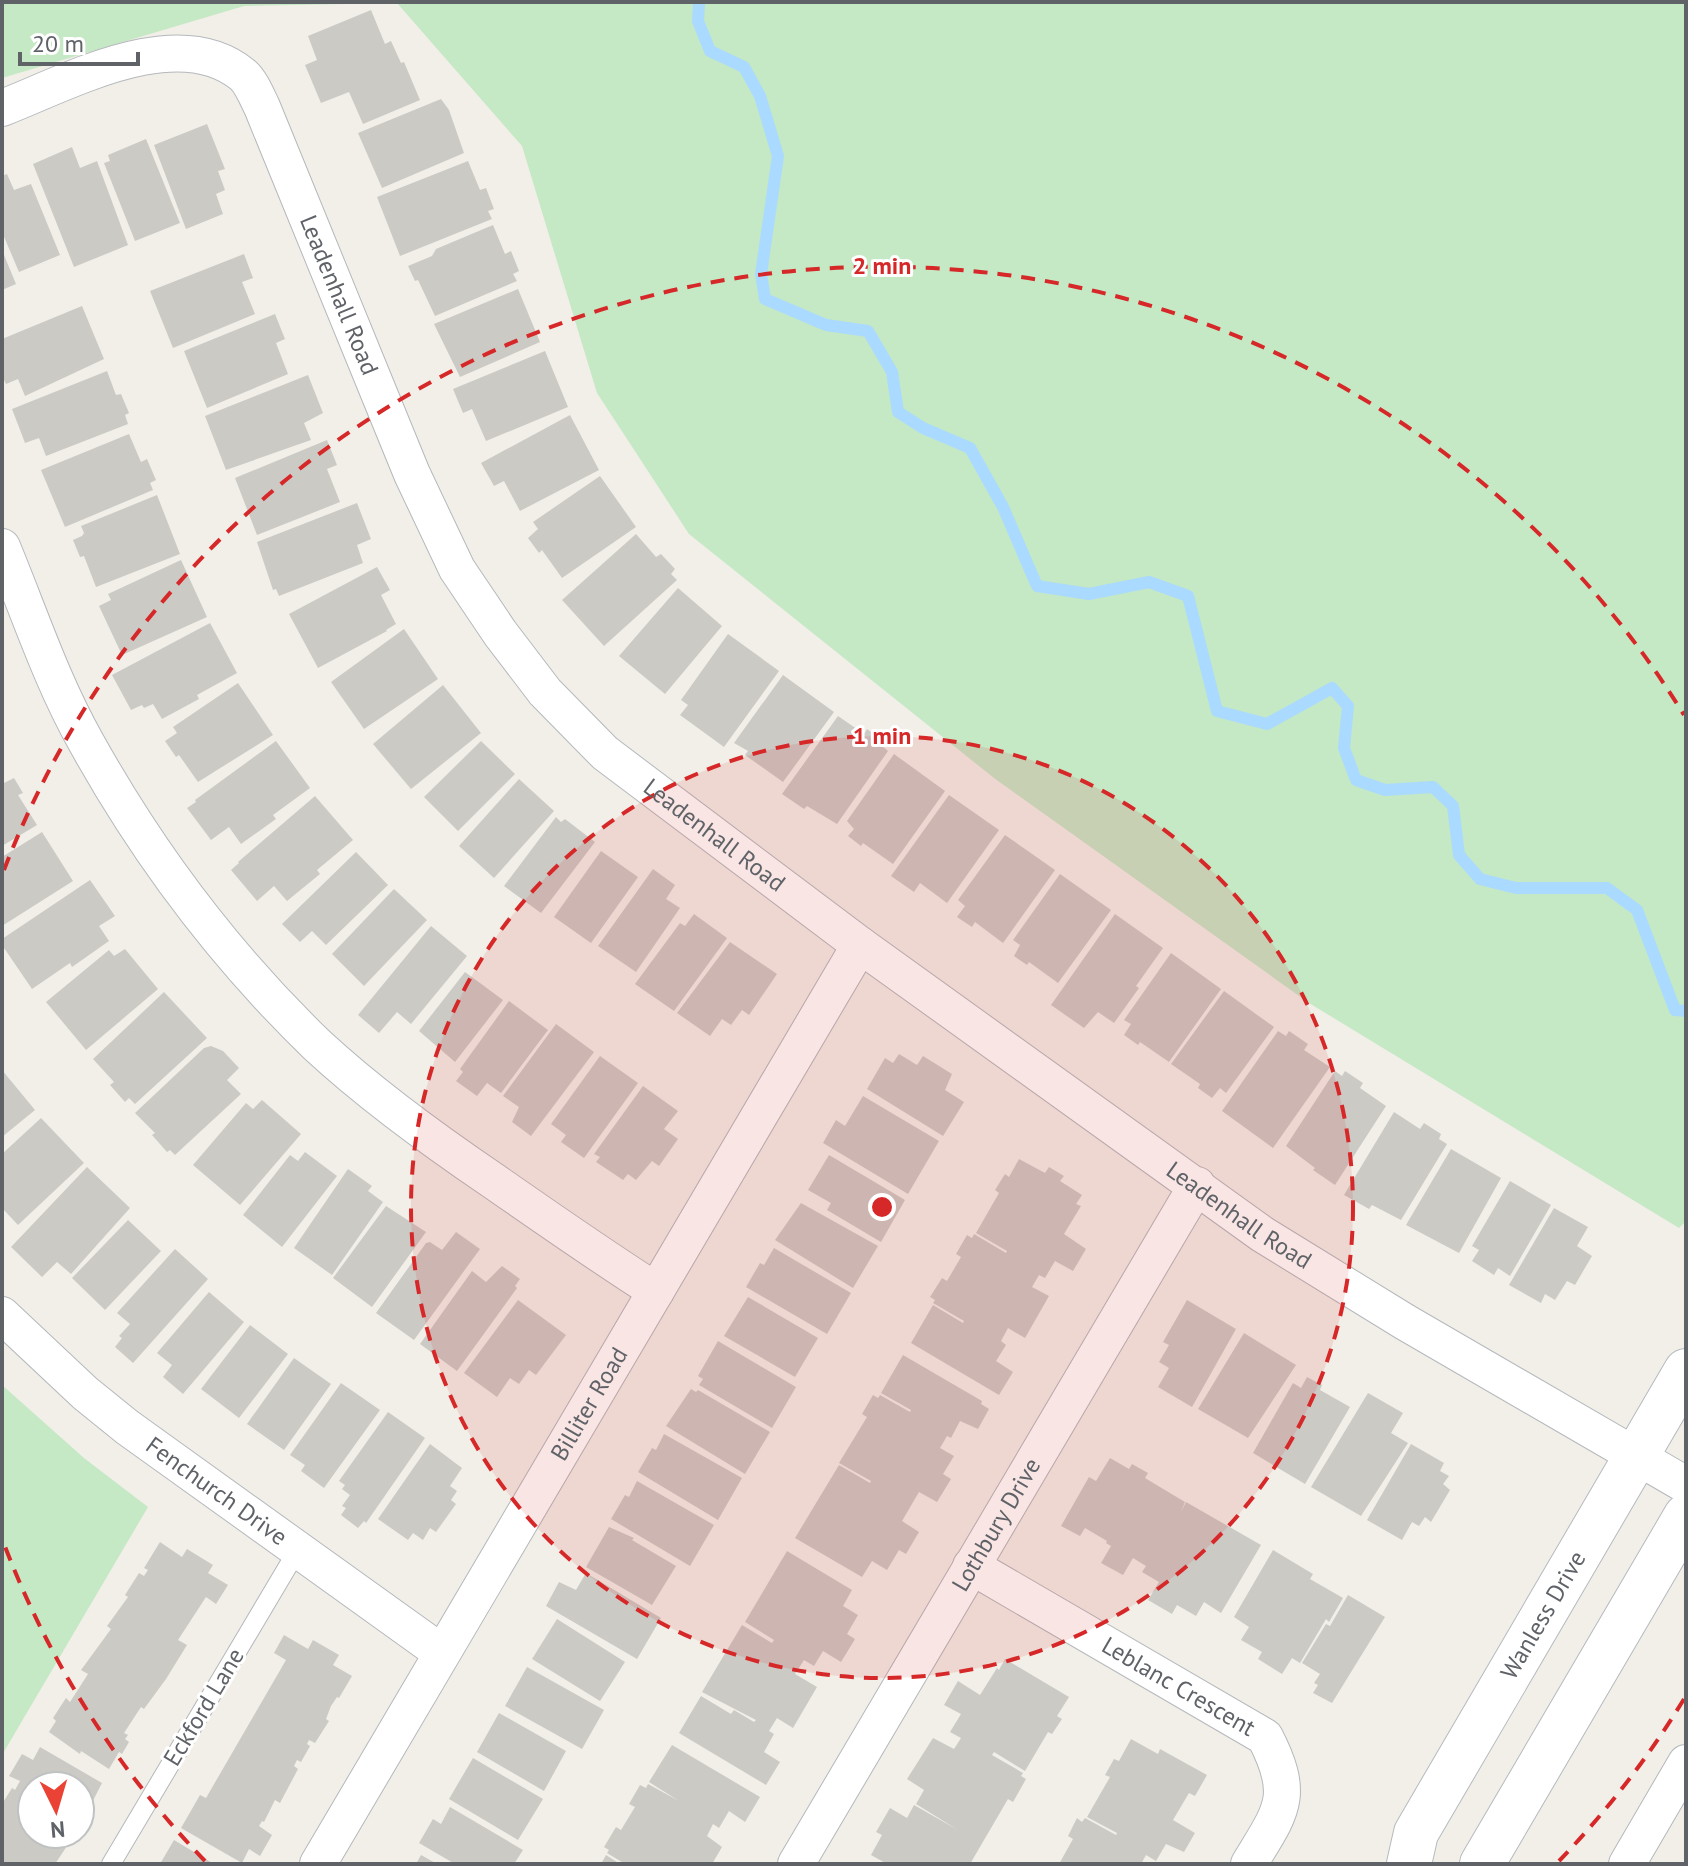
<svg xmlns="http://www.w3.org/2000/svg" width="1688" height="1866" viewBox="0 0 1688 1866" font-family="'PT Sans',sans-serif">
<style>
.green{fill:#c5e8c5}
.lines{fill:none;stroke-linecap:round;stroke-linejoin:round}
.stream{stroke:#aadaff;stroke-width:12}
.building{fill:#cccac5}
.service-casing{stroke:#b5b8bc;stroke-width:20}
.minor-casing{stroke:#b5b8bc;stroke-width:38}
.secondary-casing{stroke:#b6babf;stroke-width:46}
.service{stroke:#fff;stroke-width:18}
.minor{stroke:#fff;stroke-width:36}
.secondary{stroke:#fff;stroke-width:44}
.ring{fill:none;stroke:#d62828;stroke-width:4;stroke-dasharray:14 10}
.labels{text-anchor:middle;stroke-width:6;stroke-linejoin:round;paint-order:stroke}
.street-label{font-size:24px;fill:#5f6368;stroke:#fff}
.centre{fill:#d62828;stroke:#fff;stroke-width:4}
.ring-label{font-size:24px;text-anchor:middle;font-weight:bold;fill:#d62828;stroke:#fff;stroke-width:6;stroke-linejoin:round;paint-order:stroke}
</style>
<rect width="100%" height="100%" fill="#f1efe8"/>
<path class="green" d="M2,2h1684v1219l-7,7 -370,-225 -315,-225 -305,-244 -92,-141 -75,-247 -125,-143 -153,3 -242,72z
M2,1385l82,73 64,49 -146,248z"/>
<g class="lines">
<path class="stream" d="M699,2l-1,19 12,30 34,16 16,29 18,60 -17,118 4,25 61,26 42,6 24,41 6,40 25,16 47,20 33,59 34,79 52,8 60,-12 39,14 29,115 50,13 65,-36 16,18 -4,42 12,32 29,10 48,-3 20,19 6,49 21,24 36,9h91l30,22 38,100 11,1"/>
</g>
<path class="building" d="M371,10l14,34 6,-3 10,22 3,-1 16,38 -57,24 -14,-32 -28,11 -16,-38 12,-5 -9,-24z
M441,99l8,11 15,43 -82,35 -24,-55z
M207,124l18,45 -7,2 7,19 -9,4 7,20 -37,15 -32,-84z
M146,139l34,84 -45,18 -31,-78 6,-2 -2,-6z
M72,147l8,21 17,-7 31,84 -54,22 -41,-103z
M468,161l12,29 6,-2 8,21 -6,2 4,8 -92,37 -23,-59z
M7,174l7,16 17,-6 29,71 -41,17 -17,-40v-56z
M493,225l12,29 6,-3 8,20 -6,3 4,7 -82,35 -17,-36 -3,1 -7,-15 24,-10 4,-7z
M2,250l14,34 -14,6z
M244,254l9,24 -11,4 13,32 -82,34 -23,-57z
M518,289l22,53 -80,35 -26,-53z
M82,306l22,53 -79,37 -7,-17 -12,5 -2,-4 -2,1v-42z
M275,314l10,25 -9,4 12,31 -81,34 -23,-57z
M545,351l23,56 -82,34 -14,-32 -9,4 -10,-24z
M107,371l9,24 5,-1 8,19 -4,2 3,9 -82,32 -7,-18 -14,5 -13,-34z
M308,375l15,38 -19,10 7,17 -85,30 -21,-54z
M570,415l29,55 -79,41 -16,-30 -10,5 -13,-23z
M129,434l12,28 6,-3 9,21 -6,3 3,7 -88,37 -24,-57z
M327,440l10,25 -10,4 13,33 -83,33 -22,-57z
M600,476l36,51 -74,51 -20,-28 -3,3 -11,-15 10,-9 -5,-7z
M157,495l23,59 -84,33 -12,-31 -4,1 -7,-17 9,-4 2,-3 -3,-7z
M357,503l14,36 -14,6 6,18 -84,33 -3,-7 -3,1 -16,-48z
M636,534l20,23 5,-3 14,15 -4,5 6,6 -73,66 -42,-46z
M181,560l26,57 -85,38 -23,-49 12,-6 -3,-6z
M377,567l13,23 -9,5 15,29 -10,6 1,1 -69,37 -29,-54z
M678,588l44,38 -57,68 -46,-38z
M210,623l27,50 -40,22 2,4 -37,20 -9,-15 -9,4 -2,-3 -11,5 -19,-35z
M404,629l34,50 -74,50 -33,-47z
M728,634l51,37 -55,76 -44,-32 8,-10 -7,-5z
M783,675l51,37 -51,70 -38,-27 3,-4 -14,-8z
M238,683l35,52 -75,47 -19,-27 -3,2 -11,-16 12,-8 -4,-6z
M443,685l38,48 -70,56 -38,-45z
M838,716l26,18 3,-5 18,13 -3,4 6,5 -51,73 -30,-18 -3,3 -22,-15z
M276,741l34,47 -37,27 3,4 -35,25 -12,-17 -18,13 -24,-32 9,-6 -1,-2z
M481,741l34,33 -57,57 -34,-34z
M894,754l51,37 -52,73 -30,-21 -2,3 -13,-10 6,-7 -7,-8z
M14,778l9,15 -5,2 19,30 -35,21v-62z
M519,779l35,32 -60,67 -35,-32z
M949,795l50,35 -52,73 -27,-20 -6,9 -23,-16z
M315,796l38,44 -36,30 3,4 -33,27 -13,-15 -17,15 -26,-31 8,-7 -1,-1z
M556,817l5,5 4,-3 30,23 -54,71 -37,-27z
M42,832l31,49 -71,45v-69z
M1005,835l50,35 -52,73 -28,-21 -3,5 -15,-10 8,-11 -7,-6z
M601,851l37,26 -47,66 -37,-26z
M356,852l32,33 -62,60 -14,-14 -12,11 -18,-18z
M653,869l22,16 -9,14 14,9 -44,64 -38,-26z
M1060,874l51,36 -53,73 -29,-21 -2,3 -13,-9 6,-11 -7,-5z
M90,880l25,36 -16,10 10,15 -37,26 -2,-4 -38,26 -30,-44v-6z
M394,889l33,31 -63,66 -32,-32z
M694,914l33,24 -53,73 -39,-27 45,-61 5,3z
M1115,914l48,34 -27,38 3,2 -25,35 -16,-11 -14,16 -33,-23z
M431,926l36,30 -56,68 -14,-12 -18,21 -21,-18z
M730,942l47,32 -28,41 -7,-5 -11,15 -9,-6 -12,17 -33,-23z
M125,949l33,40 -72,61 -40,-48 63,-52 5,6z
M1171,953l50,36 -52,73 -29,-20 -2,3 -14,-10 7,-11 -7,-4z
M465,972l38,28 -48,62 -36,-31z
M1224,991l50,36 -48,66 -6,-5 -8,10 -14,-10 2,-4 -29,-20z
M164,992l43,46 -72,66 -6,-6 -4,4 -15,-17 4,-3 -21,-23z
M509,1001l39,29 -47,63 -14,-10 -10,13 -21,-15 7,-9 -3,-3z
M556,1024l38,28 -63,84 -19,-14 7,-15 -16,-11z
M1278,1031l8,5 3,-5 19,13 -4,6 26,17 -57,81 -51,-37z
M211,1046l12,5 16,17 -12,12 14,14 -66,61 -5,-5 -3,2 -15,-17 3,-2 -20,-20 69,-65z
M899,1054l18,11 6,-9 29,18 -7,16 19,12 -21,34 -76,-47 18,-31 8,5z
M600,1056l38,27 -54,75 -23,-16 5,-7 -15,-11z
M2,1070l33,40 -33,27z
M1335,1071l7,5 3,-5 18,12 -3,5 26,18 -51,79 -22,-15 2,-2 -29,-22z
M643,1086l35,25 -14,18 14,10 -19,27 -7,-5 -16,19 -8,-6 -5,6 -27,-18 4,-5 -6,-3z
M863,1096l76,45 -31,53 -85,-51 13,-23 9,6z
M262,1100l39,34 -61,71 -47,-40 53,-62 7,6z
M1394,1112l26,17 4,-6 17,11 -2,5 8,5 -46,76 -29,-15 -3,4 -25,-14z
M41,1118l43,45 -66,62 -16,-17v-54z
M1451,1149l50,29 -42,75 -53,-28z
M305,1152l32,24 -55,71 -39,-32 47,-60 8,6z
M829,1155l76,45 -24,42 -54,-32 4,-7 -23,-13z
M1019,1159l26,14 4,-6 15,9 -4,5 22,14 -6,9 5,2 -17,28 22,15 -13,22 -18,-10 -10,17 -6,-3 -7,12 17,9 -24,42 -17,-10 -7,13 5,4 -10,16 17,11 -14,23 -88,-52 22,-38 30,18 1,-2 -31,-18 2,-3 -5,-3 12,-19 5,3 14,-24 -5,-3 11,-19 5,3 2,-4 32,19 1,-2 -31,-18 23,-40 -4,-3 10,-16 4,3z
M87,1167l43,41 -59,66 -14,-12 -15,15 -31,-30z
M348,1169l24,17 -4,5 15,11 -51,73 -38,-27z
M1510,1181l41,24 -41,71 -12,-8 -4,7 -22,-14 7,-11 -7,-4z
M801,1203l77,43 -25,42 -78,-48z
M386,1206l40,26 -54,75 -39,-29z
M1554,1208l34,19 -11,19 15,10 -17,29 -8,-4 -12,19 -10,-6 -4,9 -32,-18z
M128,1220l33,31 -56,59 -33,-32z
M456,1232l24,17 -66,91 -38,-27 50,-70 4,-1 12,8z
M774,1248l77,45 -24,41 -81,-47 14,-24 4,2z
M175,1249l33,30 -75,84 -18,-16 7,-9 -3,-2 11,-12 -13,-11z
M502,1266l18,13 -5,7 2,2 -60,83 -37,-27 52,-73 14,11z
M209,1292l35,30 -61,72 -20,-17 9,-12 -15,-12z
M748,1297l70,41 -23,39 -71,-41z
M518,1300l48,35 -30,40 -7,-5 -10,14 -9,-6 -13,19 -33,-24z
M1187,1300l49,29 -44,78 -34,-20 11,-19 -10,-6 10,-17 -6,-3z
M250,1325l38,29 -49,64 -38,-29z
M1244,1333l52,32 -48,73 -50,-29z
M718,1341l78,46 -24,41 -73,-43 4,-6 -5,-3z
M903,1355l79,46 -1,3 8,5 -11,20 -18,-8 -9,17 -4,-2 -7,12 14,8 -11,18 8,5 -14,23 -18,-10 -17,29 17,11 -13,22 -7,-4 -12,20 -15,-9 -10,16 -67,-39 44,-73 31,18 1,-2 -32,-18 28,-46 -5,-3 11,-19 5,3 2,-3 30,17 1,-2 -30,-17z
M294,1358l37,26 -47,66 -37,-26z
M1307,1377l15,8 -2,5 30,17 -45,77 -52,-31 40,-70 8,5z
M341,1383l39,27 -56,78 -23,-17 4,-6 -15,-10z
M691,1389l5,3 2,-2 72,42 -25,42 -79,-48z
M1368,1393l35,20 -12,20 17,10 -47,73 -50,-29z
M388,1412l37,26 -59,85 -2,-2 -6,7 -17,-13 5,-7 -4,-2 8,-11 -8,-6 3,-4 -6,-4z
M664,1434l78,44 -24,42 -80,-48 14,-24 4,2z
M430,1444l32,24 -12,18 7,5 -6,9 5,4 -20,28 -6,-4 -7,12 -10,-7 -5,7 -30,-21z
M1411,1444l33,19 -4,8 9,5 -6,8 7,6 -19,32 -6,-5 -6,9 -7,-4 -10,18 -35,-20z
M1110,1458l19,11 3,-5 16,9 -3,5 40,24 -4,10 5,-10 75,43 -40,68 -17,-11 -8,14 -19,-11 -5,9 -24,-14 11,-18 -17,-10 4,-6 -13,-8 -10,17 -22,-12 10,-17 -5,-3 1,-2 -22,-13 -5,8 -19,-10 28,-49 7,4z
M637,1481l77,44 -24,41 -79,-47 14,-24 4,2z
M609,1527l25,11 -2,2 44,26 -24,39 -66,-38z
M160,1542l22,15 5,-8 26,16 -5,8 20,12 -12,19 -10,-7 -28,43 9,5 -21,34 -22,30 -3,-2 -17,26 4,2 -3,4 4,3 -7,12 -3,-2 -10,17 -28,-18 -1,3 -31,-22 7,-11 -3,-3 13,-20 4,4 18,-28 -7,-4 30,-41 -4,-3 21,-29 -3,-2 14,-22 5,3 4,-6 -4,-2z
M1273,1550l40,24 -3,5 33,19 -14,24 -3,-3 -26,44 -8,-5 -10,16 -24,-15 4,-7 -21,-12 8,-13 -15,-10z
M787,1551l65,39 -9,16 15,9 -11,19 8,5 -14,23 -18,-11 -9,15 -10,-6 -9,14 22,13 -24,41 -16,-10 -8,13 5,3 -10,18 16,10 -14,23 -87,-52 22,-37 30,18 3,-4 20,12 2,-2 -54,-28 40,-67 30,18 2,-3 -29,-18z
M586,1573l75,45 -24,41 -91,-53 13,-24 17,8z
M1348,1595l37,22 -53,86 -19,-10 5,-8 -4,-2 6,-9 -18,-11 24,-39 4,2z
M557,1619l68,43 -25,39 -68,-42z
M284,1635l24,14 5,-9 26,15 -6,10 19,11 -13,22 -2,-1 -6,9 -5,13 3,2 -14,22 -6,-3 -2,4 3,2 -9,16 -4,-2 -3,6 4,3 -18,34 -5,-3 -11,22 -2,-1 -3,5 13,9 -12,21 -11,-7 -7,14 -61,-35 19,-33 6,3 80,-138 -12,-7z
M1005,1659l64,38 -12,19 5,3 -10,15 -4,-2 -23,39 -31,-19 -2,3 31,18 -2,3 5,3 -13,23 -5,-3 -38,65h-83l-16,-9 11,-20 -6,-3 14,-24 17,10 7,-13 44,25 -42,-26 8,-14 -17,-11 26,-41 21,11 7,-11 -11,-6 11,-18 -17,-9 14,-24 22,14 17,-27 2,2z
M527,1667l77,43 -22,39 -77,-43z
M499,1713l67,38 -22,40 -67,-39z
M1131,1739l27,15 2,-5 47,26 -12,21 -6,-3 -16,27 22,13 -11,19 -18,-8 -10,17 -10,-6 -5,9h-82l14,-25 -5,-3 9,-18 5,4 3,-4 31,17 1,-2 -30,-16 23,-40 -5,-2 9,-16 5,2z
M672,1745l88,52 -15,25 -16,-11 -10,17 -6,-4 -6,12 15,11 -10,17h-87l-18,-11 2,-3 -5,-3 12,-20 5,3 14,-23 -6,-3 11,-19 6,3 2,-4 31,17 -30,-19z
M40,1747l62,36 -22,43v-40h-48v48h43l-20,30h-53v-60l10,-16 3,2 5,-9 -11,-5 13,-22 11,6z
M473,1758l70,41 -25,41 -69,-41z
M450,1807l73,43 -9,14h-59l-36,-21 14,-24 8,5z
M174,1840l40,24h-54z
M421,1855l16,9h-21z
M606,1855l14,9h-19z"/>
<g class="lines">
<defs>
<path id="service" d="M111,1864l186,-313"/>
<g id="minor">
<path id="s1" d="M2,108c67,-26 176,-87 241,-33 8,7 14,22 19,32l150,367 45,95 43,64 45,59 60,61 255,192 402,289 143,88 281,163"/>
<path d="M2,547c27,65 49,133 84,195 61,110 140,215 231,303 55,51 116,95 178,137 53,37 106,74 161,109"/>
<path id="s2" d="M2,1315l83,78 42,34 315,226"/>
<path id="s3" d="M971,1566l294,171c31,60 16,74 -16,127"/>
<path id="s4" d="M318,1864l542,-919"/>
<path id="s5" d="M796,1864l401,-679"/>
<path d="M1627,1864l59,-101"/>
</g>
<g id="secondary">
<path id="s6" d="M1409,1864l7,-31 270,-462"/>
<path d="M1482,1864l204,-348"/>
</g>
</defs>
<use href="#service" class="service-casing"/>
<use href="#minor" class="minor-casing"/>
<use href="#secondary" class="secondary-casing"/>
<use href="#service" class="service"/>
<use href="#minor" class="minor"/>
<use href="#secondary" class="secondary"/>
</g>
<circle cx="882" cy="1207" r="471" fill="#d62828" fill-opacity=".12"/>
<g class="ring">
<circle cx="882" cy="1207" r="471"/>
<path d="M1684 1699A941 941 0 0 1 1559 1861M205 1861A941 941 0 0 1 4 1544M4 870A941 941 0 0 1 1684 715"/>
</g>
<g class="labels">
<g class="street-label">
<text dy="8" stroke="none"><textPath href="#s1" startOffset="496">Leadenhall Road</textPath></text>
<text dy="8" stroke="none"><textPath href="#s1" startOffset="1168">Leadenhall Road</textPath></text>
<text dy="8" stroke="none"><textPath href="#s1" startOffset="1816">Leadenhall Road</textPath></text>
<text dy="8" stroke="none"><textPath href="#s4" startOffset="534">Billiter Road</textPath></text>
<text dy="8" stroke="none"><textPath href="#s2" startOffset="278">Fenchurch Drive</textPath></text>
<text dy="8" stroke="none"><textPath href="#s5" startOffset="394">Lothbury Drive</textPath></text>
<text dy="8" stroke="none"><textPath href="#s6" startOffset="284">Wanless Drive</textPath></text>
<text dy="8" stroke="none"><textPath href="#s3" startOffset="240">Leblanc Crescent</textPath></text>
<text transform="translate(204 1707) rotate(-59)" y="8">Eckford Lane</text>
</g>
</g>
<circle cx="882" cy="1207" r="12" class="centre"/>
<g class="ring-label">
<text x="882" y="274">2 min</text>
<text x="882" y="744">1 min</text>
</g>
<rect width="1688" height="1866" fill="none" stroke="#5f6368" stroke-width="8"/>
<g transform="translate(56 1810) rotate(175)"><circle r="38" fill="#ffffff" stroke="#bfc1c3" stroke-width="2"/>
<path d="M0-6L14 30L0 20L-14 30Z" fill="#ea4335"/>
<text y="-12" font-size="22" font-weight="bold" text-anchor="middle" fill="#5f6368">N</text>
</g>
<path d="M20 52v12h118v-12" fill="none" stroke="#5f6368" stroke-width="4"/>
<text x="32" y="52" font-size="24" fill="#5f6368" stroke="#ffffff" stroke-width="6" paint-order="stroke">20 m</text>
</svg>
